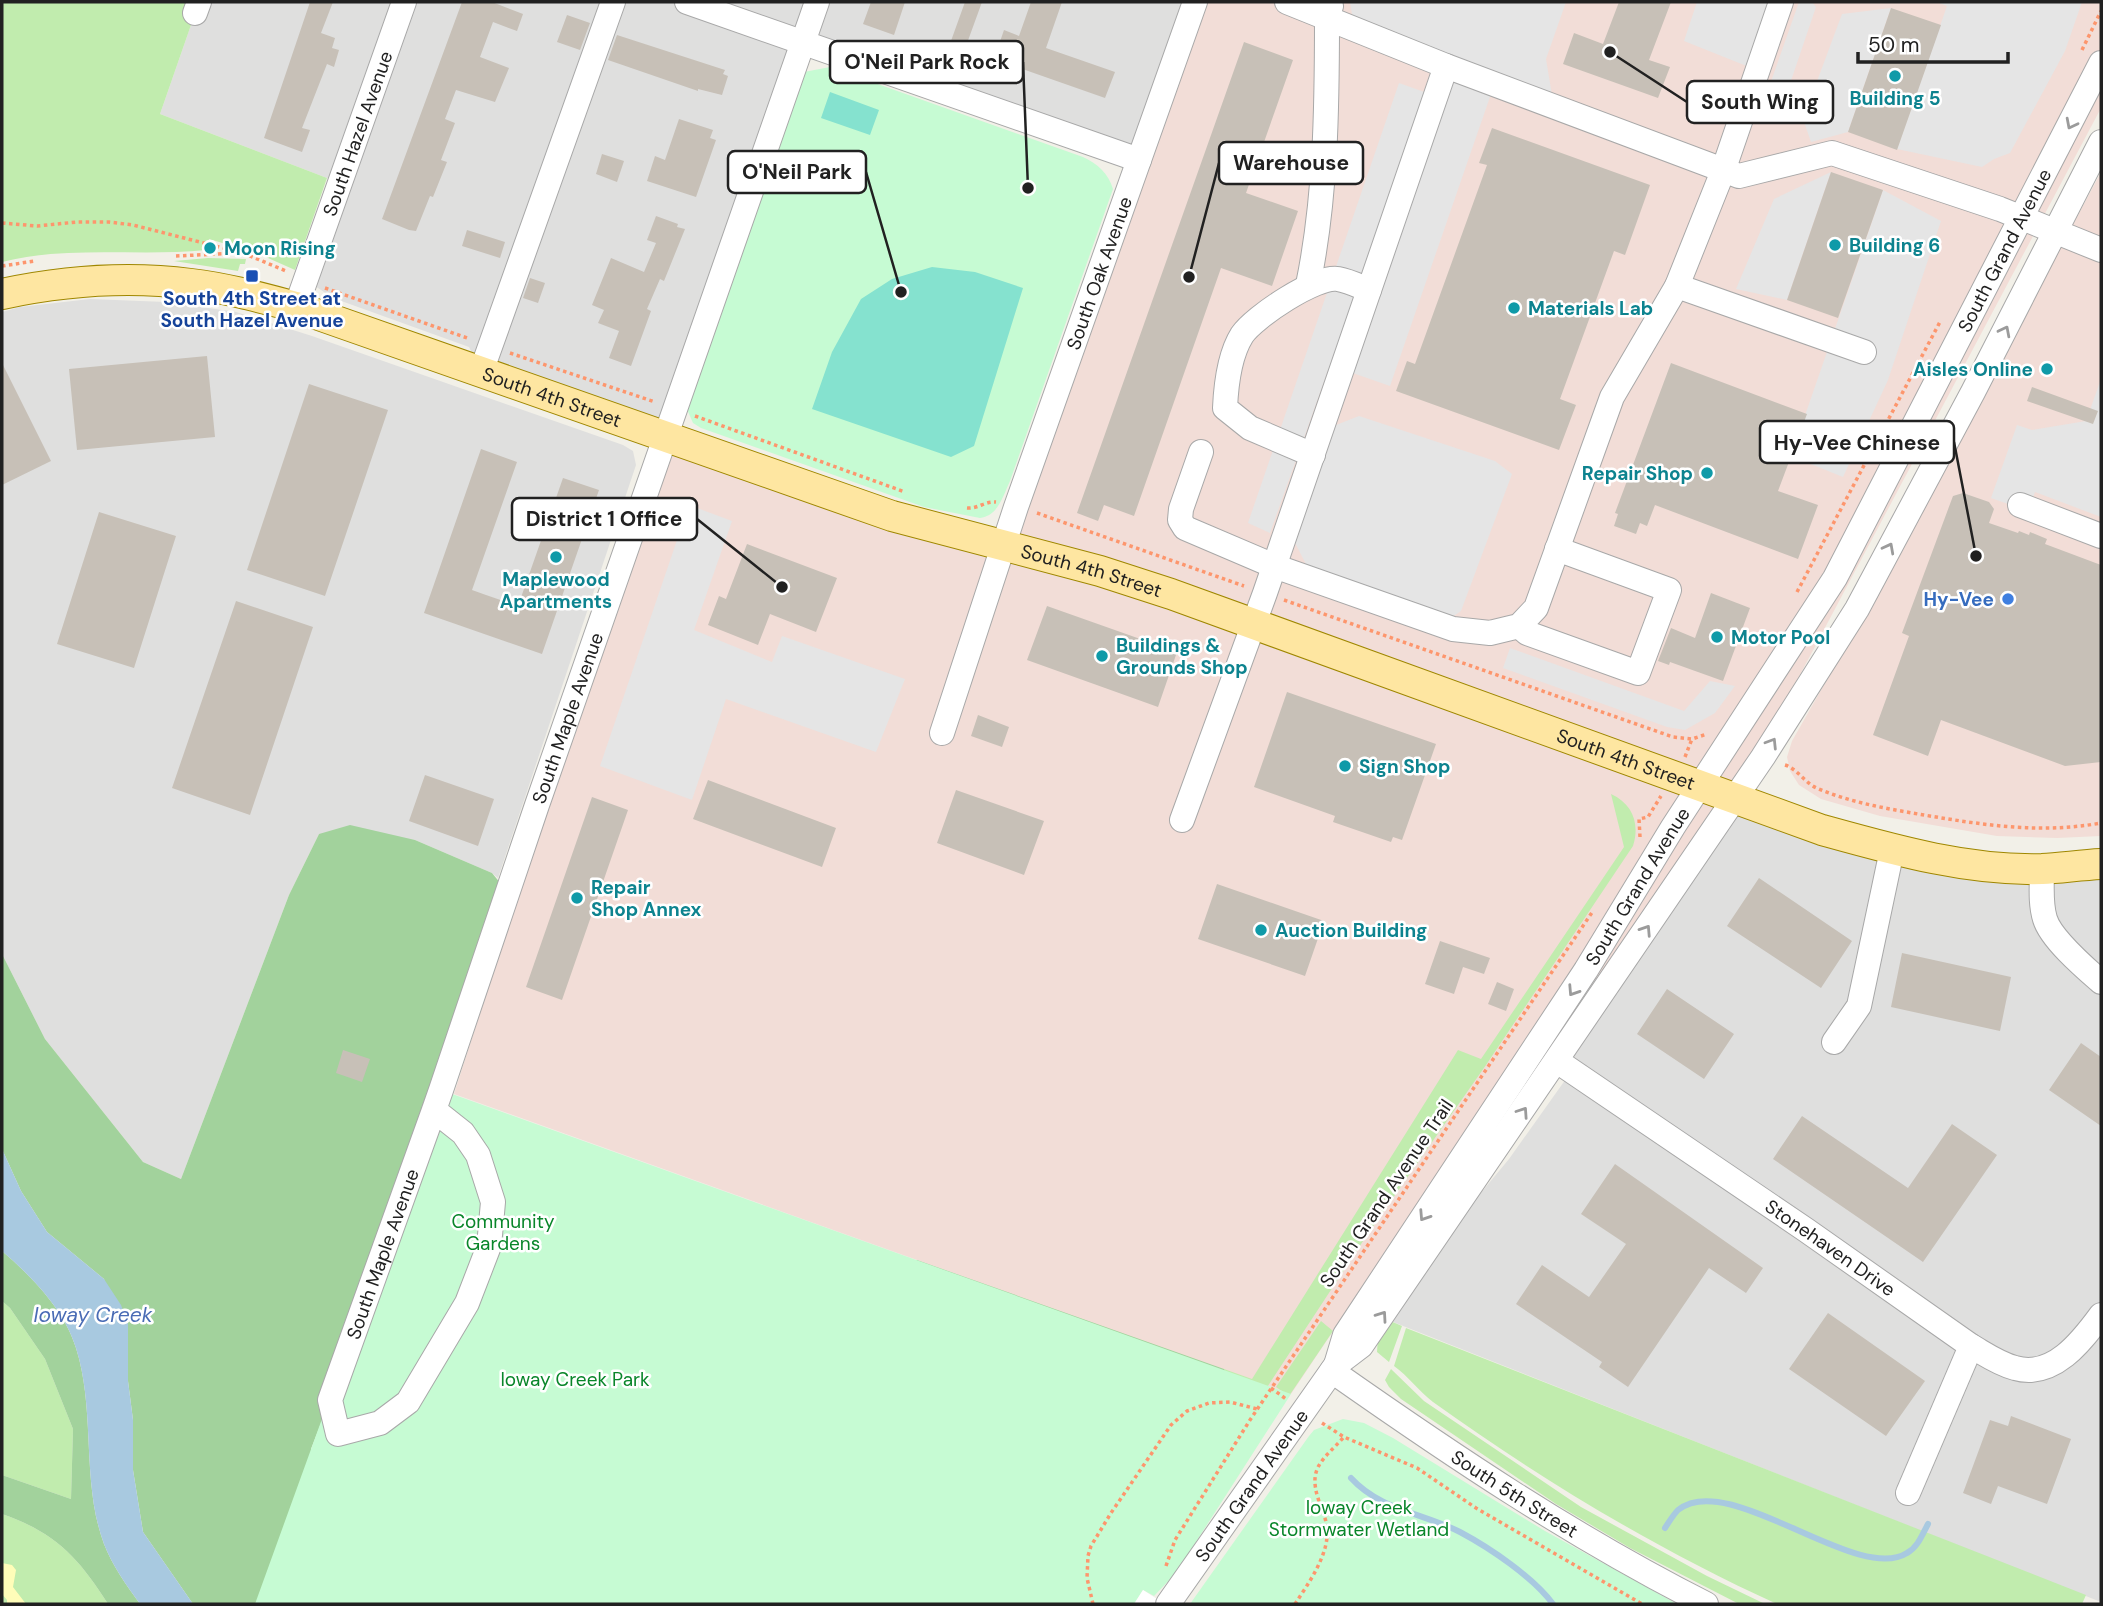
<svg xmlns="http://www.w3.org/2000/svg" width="2103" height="1606" viewBox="0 0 2103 1606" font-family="'DM Sans',sans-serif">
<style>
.residential{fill:#dfdfde}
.commercial{fill:#f2ddd7}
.grass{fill:#c1ecae}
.forest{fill:#a2d29c}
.sand{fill:#fffdb9}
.park{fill:#c6fbd3}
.pitch{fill:#85e2cf}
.parking{fill:#e5e5e5}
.water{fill:#a8c9e0}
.pier{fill:#fff}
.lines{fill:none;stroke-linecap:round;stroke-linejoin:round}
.stream{stroke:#a8c9e0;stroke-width:6}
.building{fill:#c7c0b7}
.minor-casing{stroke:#a8a8a8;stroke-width:26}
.major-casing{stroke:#9f8700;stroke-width:32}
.path{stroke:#fd966d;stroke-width:3.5;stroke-dasharray:3.5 3.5;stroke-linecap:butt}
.minor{stroke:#fff;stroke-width:24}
.major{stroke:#fee6a1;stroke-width:30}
.oneway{stroke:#9b9b9b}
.culture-dot{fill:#0f9aa8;stroke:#fff;stroke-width:2.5}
.transit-dot{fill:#1a4fb4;stroke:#fff;stroke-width:2.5}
.shop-dot{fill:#3f7fe0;stroke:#fff;stroke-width:2.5}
.labels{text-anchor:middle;stroke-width:5;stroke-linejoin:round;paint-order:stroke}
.culture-label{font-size:19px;font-weight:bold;fill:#0d838f;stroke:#fff;text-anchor:start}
.street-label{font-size:19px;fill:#212121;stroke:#fff}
.transit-label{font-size:19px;font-weight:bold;fill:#164399;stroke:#fff}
.shop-label{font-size:19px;font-weight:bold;fill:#366cbe;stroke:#fff;text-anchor:end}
.park-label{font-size:19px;fill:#09862a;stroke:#fff}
.water-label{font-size:21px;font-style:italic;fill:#4a6cb5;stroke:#fff}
.leader{fill:none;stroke:#212121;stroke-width:2.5}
.callout-dot{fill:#212121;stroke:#fff;stroke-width:2.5}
.callout{fill:#fff;stroke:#212121;stroke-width:2.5}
.callout-label{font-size:21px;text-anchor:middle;font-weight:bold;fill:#212121}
</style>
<rect width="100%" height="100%" fill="#f2f0e8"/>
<path class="residential" d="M199,2h995l-55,158 -337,-118 -137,395 -184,-65 -12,-25 -136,-49 -27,-18 34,-97 -180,-69z
M90,299l76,3 70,10 76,24 311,109 10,6 3,14 -138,413 -6,-5 -77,-33 -96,-6 -30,61 -108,284 -38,-17 -98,-123 -43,-85v-642l18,-5z
M1734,799l158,51 209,14v738l-713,-282 53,-79 68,-82 59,-83 -23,-23 46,-68 114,-146z"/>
<path class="commercial" d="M1195,2h906v106l-367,691 -29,40 -114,146 -46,68 -126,150 -128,191 -837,-300 211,-657 339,108z
M2101,172v664l-44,2 -60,-2 -117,-20 -59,-17 -22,-14 -9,-14 -3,-14 5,-16 82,-144z"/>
<path class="grass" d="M2,2h197l-39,112 167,64 -32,92 -36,-16 -50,-15 -3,11c-67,7 -138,-5 -204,12z
M208,258l38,1 -1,5h-5l-2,7 -64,-10z
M1611,794c22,10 29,30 22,52l-147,219 -119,170 -103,157 -449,212 409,-235 28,10 206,-329 23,9 143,-212z
M2,1301l8,7 35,51 28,70 -2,70 -69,-24z
M1388,1320l14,6 -13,36 -12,-10 1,-15z
M1321,1321l12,10 -44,65 -13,-9z
M1406,1328l680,267 -4,9h-305c-121,-55 -235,-124 -344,-202 -14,-11 -25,-26 -39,-36z
M1391,1369l33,32 157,106 126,69 58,28h-26l-109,-56 -74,-44 -155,-105 -12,-12 -4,-7z
M2,1514c54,19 76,43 106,90h-106z"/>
<path class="forest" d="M350,825l65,15 77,33 9,11 -171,516 -19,49 40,14 566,-203 307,109 1,6 -410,229h-622l-50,-72 -10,-62v-50l-5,-39 -24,-102 -57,-47 -26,-41 -19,-42v-195l43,85 98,123 38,17 108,-284 30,-61z
M2,1251c29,25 62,58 74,97 20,63 5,134 28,196 8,21 23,42 36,60h-32c-30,-47 -52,-71 -106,-90v-39l69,24 2,-70 -28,-70 -35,-51 -8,-7z"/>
<path class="sand" d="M2,1563l10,2 4,5 -3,17 13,17h-19v-4l-5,-6z"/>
<path class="park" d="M830,67l253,90c15,7 25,16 30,32l-103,292c-7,15 -12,35 -30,37l-56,-11 -223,-79 -8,-5 -7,-16 118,-335z
M441,1090l850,304 -115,179 -22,23 -11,-6 -9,14h-879z
M1343,1419l21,4 29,15 152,93 132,73h-487l119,-168 5,-6z"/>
<path class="pitch" d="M830,92l49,18 -9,25 -49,-17z
M932,267l43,5 48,16 -49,158 -23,11 -139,-48 20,-57 29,-53 31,-20z"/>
<path class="parking" d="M1350,2h216l-20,57 6,36 -199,-74z
M1697,2h79l-22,67 -70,-28z
M1799,2h13l4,5 -39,115 -21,2z
M1937,2h145l-17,49 -55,102 -16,6 -12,8 -85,-18 50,-143z
M1891,8l-43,124 -37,10 -8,-23 39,-105z
M1452,81l39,13 -101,292 -40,-14z
M1399,83l28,10 -157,440 -22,-10z
M1831,172l-44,128 -51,-11 38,-90z
M1883,190l58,31 -53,159 -45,97 -52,-21z
M2101,379v138l-66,-25 -7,19 -37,-13 26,-73 15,5 54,-9z
M1359,416l136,45 17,13 -51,137 -13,9 -139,-50 -17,-33 39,-110z
M689,505l43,16 -38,109 78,32 10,-26 123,43 -29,73 -150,-53 -34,101 -92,-34z
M1510,648l174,63 26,-30 25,5 -20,27 -30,17 -18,-3 -164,-59z"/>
<path class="water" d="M2,1149l19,42 26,41 57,47 17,26 7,19v57l5,39v50l10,62 50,72h-53c-13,-18 -28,-39 -36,-60 -23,-62 -8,-133 -28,-196 -12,-39 -45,-72 -74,-97z"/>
<path class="pier" d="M1143,1590l22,14h-31z"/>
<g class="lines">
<path class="stream" d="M1351,1478c29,32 72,35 109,54 30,16 73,45 93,72
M1665,1528c4,-6 8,-13 13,-18 51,-41 179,75 229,43 11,-6 15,-18 21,-29"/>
</g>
<path class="building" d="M310,2h23l-12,31 14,5 -3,10 7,2 -5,17 -7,-3 -25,64 8,2 -8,22 -38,-14z
M462,2h30l31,12 -6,17 -24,-9 -13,35 29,11 -14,34 -39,-12 -11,29 10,4 -14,37 6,2 -14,35 -3,-1 -14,35 -7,-1 -27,-11z
M871,2h34l-11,33 -31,-11z
M965,2h17l-20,55 -15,-5z
M1031,2h31l-16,46 69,24 -10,26 -111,-39 10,-29 15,6z
M1619,2h52l-22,58 21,7 -12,31 -95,-34 11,-31 29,11z
M1891,8l50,17 -44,125 -49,-18z
M567,15l23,8 -10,27 -23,-8z
M617,35l108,35 -2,4 5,2 -6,19 -24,-6v2l-90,-31z
M1244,42l49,18 -47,133 52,18 -26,75 -51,-18 -87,248 -30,-11 -6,16 -21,-8z
M679,119l34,11 -3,8 6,2 -20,57 -49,-16 8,-25 10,4z
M1492,128l158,57 -25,70 -11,-4 -54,148 16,6 -17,45 -163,-59 11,-30 8,3 72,-199 -8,-2z
M602,154l22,7 -7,21 -21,-8z
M1831,172l52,18 -45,128 -51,-18z
M656,216l22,8 -1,3 8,2 -21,52 -4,-2 -13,30 4,2 -20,55 -22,-8 10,-27 -21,-8 6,-13 -12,-5 19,-47 33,14 12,-29 -9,-3z
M467,230l38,12 -5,16 -38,-12z
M530,278l15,5 -7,20 -15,-5z
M207,356l8,81 -138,13 -8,-81z
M2,363l49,98 -49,24z
M1671,363l136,51 -29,77 40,14 -20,54 -143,-54 -8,21 -7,-3 -4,11 -22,-8 4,-12 -3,-1z
M309,384l79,26 -63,186 -78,-26z
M2032,387l66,24 -5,13 -66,-23z
M481,449l36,13 -45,128 14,5 32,11 45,-128 36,12 -57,164 -118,-41z
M1963,493l26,9 5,7 -5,14 29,10 1,-2 10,4 1,-3 17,7 -2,5 56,21v197l-36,4 -124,-46 -13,36 -55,-21 36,-99 -7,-3 51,-137z
M99,512l77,24 -42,132 -77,-24z
M747,544l90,34 -21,54 -46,-18 -12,31 -50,-20 11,-29 7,3z
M1711,593l39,15 -27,73 -53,-19 -1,3 -11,-4 13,-33 24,10z
M236,601l77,26 -63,188 -78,-27z
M1047,606l130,46 -19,55 -131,-47z
M1287,692l149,52 -34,96 -9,-3 -2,5 -58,-20 2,-6 -81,-29z
M978,715l31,12 -7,20 -31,-11z
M425,775l69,24 -16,47 -69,-25z
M708,780l128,48 -14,39 -129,-48z
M956,790l88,31 -20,54 -87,-32z
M592,797l36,13 -66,190 -36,-13z
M1759,878l93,63 -31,47 -94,-62z
M1217,884l107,37 -19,55 -107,-37z
M1440,941l50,17 -6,16 -21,-7 -9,27 -29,-10z
M1902,953l109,24 -11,54 -109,-24z
M1497,982l17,7 -8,22 -18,-7z
M1667,989l67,45 -30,45 -67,-45z
M2081,1043l20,14v69l-52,-36z
M343,1050l27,9 -8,23 -26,-9z
M1802,1116l106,72 44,-64 45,31 -74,107 -150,-103z
M1615,1164l148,104 -17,25 -37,-25 -81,119 -29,-20 3,-5 -86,-58 26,-39 47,32 37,-53 -45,-30z
M1828,1313l97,68 -39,55 -97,-67z
M2011,1416l60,23 -24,65 -49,-18 -7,18 -28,-11 27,-73 18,6z"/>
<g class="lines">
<defs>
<g id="minor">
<path d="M687,2l452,158"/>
<path d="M1287,2l159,64 293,110 93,-23 168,56 101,41"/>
<path d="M195,13l4,-11"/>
<path d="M1308,285c18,-87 19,-178 19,-267l4,-12"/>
<path d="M1677,286l187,66"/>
<path id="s1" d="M296,307l108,-305"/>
<path d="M481,372l132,-370"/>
<path d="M1201,452l-20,57 -1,11 5,8 89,38 179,63 37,4 29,-7 17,-18 76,-211 65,-111 46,-115 58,-169"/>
<path d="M1313,455l-63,-27 -25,-20c1,-22 5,-54 17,-73 12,-18 75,-60 96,-56 11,2 21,7 31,11"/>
<path d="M2020,505l81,31"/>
<path d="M1519,626l8,7 111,40 31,-83 -112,-41"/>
<path id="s2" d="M942,733l74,-226 179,-505"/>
<path d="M1182,820l83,-227 181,-527"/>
<path d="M2042,869c0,16 -2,34 3,50 6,20 40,49 56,63"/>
<path d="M1834,1042l25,-36 33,-156"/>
<path id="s3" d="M1557,1061l249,169 165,116c14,8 28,18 44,22 38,11 67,-27 86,-53"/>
<path id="s4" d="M434,1110l29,23 15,22 15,47 -4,44 -22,57 -59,99 -28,21 -42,11 -8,-34 104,-290 7,-20 96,-285 280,-803"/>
<path id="s5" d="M1336,1365l9,-30 241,-365 87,-143 162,-249 266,-515"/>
<path id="s6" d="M1332,1371c121,85 243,167 374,233"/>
<path d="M1908,1493l63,-147"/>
<path id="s7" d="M1168,1604l168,-239 25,-19 402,-589 94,-148 116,-217 128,-250"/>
</g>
<g id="major">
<path id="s8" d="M2,294c61,-13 126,-18 189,-10 35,4 71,14 105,23l596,209 208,55 71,23 651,236c72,20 145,41 220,39 19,-1 39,-4 59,-5"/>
</g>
</defs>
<use href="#minor" class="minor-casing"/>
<use href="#major" class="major-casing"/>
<path class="path" d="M2082,50l19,-39
M2,223l35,3 40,-4h32l24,3 110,28 43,18
M176,256l62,-3
M2,266l33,-5
M325,288l145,51
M510,353l145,49
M695,416l210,76
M967,508c11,1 18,-7 29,-6
M1037,513l207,73
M1797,592l144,-272
M1284,600l389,137 19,2 15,-5
M1685,757l7,-18
M1785,765c13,4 20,19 34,24 33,14 70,20 105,26 59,10 117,19 177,8
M1640,837l-1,-18 9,-2 13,-21
M1271,1388l15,11
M1322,1423l22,14 73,31 59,40 166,96
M1166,1566l9,-26 75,-120 343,-509
M1093,1604l-6,-26 1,-22 3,-10 20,-33 60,-88 16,-14 22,-8 21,-1 27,7
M1295,1604c13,-20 34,-49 32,-74 0,-11 -6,-21 -9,-32 -10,-31 6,-39 25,-60"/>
<use href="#minor" class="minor"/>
<use href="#major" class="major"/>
</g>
<defs><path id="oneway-chevron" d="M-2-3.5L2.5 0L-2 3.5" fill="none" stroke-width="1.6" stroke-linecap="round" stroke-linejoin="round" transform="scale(1.75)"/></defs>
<g class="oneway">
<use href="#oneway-chevron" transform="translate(2071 124) rotate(117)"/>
<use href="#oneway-chevron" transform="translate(2005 331) rotate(-63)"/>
<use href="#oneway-chevron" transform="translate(1889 548) rotate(-62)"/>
<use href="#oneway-chevron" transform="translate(1772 743) rotate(-58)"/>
<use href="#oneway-chevron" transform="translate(1646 930) rotate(-57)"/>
<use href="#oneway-chevron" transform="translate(1573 991) rotate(123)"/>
<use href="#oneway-chevron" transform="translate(1523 1112) rotate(-56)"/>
<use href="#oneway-chevron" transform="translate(1424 1216) rotate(123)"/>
<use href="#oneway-chevron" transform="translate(1382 1316) rotate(-55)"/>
</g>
<g class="culture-dot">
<circle cx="1895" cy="76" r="7"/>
<circle cx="1835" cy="245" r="7"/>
<circle cx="210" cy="248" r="7"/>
<circle cx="1514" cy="308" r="7"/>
<circle cx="2047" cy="369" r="7"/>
<circle cx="1707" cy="473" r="7"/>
<circle cx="556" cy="557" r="7"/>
<circle cx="1717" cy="637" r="7"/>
<circle cx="1102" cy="656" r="7"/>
<circle cx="1345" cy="766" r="7"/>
<circle cx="577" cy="898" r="7"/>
<circle cx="1261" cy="930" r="7"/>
</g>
<rect class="transit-dot" x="245" y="269" width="14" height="14" rx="3.5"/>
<circle class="shop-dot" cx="2008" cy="599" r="7"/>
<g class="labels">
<g class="culture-label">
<text x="1895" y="105" text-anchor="middle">Building 5</text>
<text x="1849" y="252">Building 6</text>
<text x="224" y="255">Moon Rising</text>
<text x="1528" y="315">Materials Lab</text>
<text x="2033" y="376" text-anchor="end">Aisles Online</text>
<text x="1693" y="480" text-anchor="end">Repair Shop</text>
<text x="556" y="586" text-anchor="middle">Maplewood<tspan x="556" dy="22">Apartments</tspan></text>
<text x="1731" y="644">Motor Pool</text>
<text x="1116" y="652">Buildings &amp;<tspan x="1116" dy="22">Grounds Shop</tspan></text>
<text x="1359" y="773">Sign Shop</text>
<text x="591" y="894">Repair<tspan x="591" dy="22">Shop Annex</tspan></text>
<text x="1275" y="937">Auction Building</text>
</g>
<g class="street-label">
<text dy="7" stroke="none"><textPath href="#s1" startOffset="184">South Hazel Avenue</textPath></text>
<text dy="7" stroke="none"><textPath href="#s5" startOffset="1302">South Grand Avenue</textPath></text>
<text dy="7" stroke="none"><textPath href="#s2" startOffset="486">South Oak Avenue</textPath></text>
<text dy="7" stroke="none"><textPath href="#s8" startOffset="569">South 4th Street</textPath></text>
<text dy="7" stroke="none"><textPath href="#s8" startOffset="1136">South 4th Street</textPath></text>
<text dy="7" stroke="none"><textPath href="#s4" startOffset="1169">South Maple Avenue</textPath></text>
<text dy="7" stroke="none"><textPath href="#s8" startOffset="1703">South 4th Street</textPath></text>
<text dy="7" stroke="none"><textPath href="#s5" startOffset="567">South Grand Avenue</textPath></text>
<text transform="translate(1386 1193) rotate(-56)" y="7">South Grand Avenue Trail</text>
<text dy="7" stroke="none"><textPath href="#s3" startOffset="331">Stonehaven Drive</textPath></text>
<text dy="7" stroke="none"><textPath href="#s4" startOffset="602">South Maple Avenue</textPath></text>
<text dy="7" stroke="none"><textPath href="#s7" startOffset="145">South Grand Avenue</textPath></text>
<text dy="7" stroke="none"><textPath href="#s6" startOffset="220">South 5th Street</textPath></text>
</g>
<g class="transit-label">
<text x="252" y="305">South 4th Street at<tspan x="252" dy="22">South Hazel Avenue</tspan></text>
</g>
<g class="shop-label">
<text x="1994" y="606">Hy-Vee</text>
</g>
<g class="park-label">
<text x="503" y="1228">Community<tspan x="503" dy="22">Gardens</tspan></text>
<text x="575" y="1386">Ioway Creek Park</text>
<text x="1359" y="1514">Ioway Creek<tspan x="1359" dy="22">Stormwater Wetland</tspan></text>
</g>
<g class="water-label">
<text x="93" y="1322">Ioway Creek</text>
</g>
</g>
<path class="leader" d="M1028 188L1023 62M1610 52L1687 102M1189 277L1219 163M901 292L866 172M1976 556L1954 442M782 587L697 519"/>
<g class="callout-dot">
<circle cx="1028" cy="188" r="7"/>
<circle cx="1610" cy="52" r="7"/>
<circle cx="1189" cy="277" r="7"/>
<circle cx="901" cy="292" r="7"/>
<circle cx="1976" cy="556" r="7"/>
<circle cx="782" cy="587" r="7"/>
</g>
<g class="callout">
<rect x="830" y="41" width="193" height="42" rx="7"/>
<rect x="1687" y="81" width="146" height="42" rx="7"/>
<rect x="1219" y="142" width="144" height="42" rx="7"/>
<rect x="728" y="151" width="138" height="42" rx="7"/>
<rect x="1760" y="421" width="194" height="42" rx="7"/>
<rect x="512" y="498" width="185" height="42" rx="7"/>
</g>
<g class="callout-label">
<text x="927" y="69">O'Neil Park Rock</text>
<text x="1760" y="109">South Wing</text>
<text x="1291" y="170">Warehouse</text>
<text x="797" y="179">O'Neil Park</text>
<text x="1857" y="450">Hy-Vee Chinese</text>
<text x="604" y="526">District 1 Office</text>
</g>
<rect width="2103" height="1606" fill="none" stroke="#212121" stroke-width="7"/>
<path d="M1858 52v10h150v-10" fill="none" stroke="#212121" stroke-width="3.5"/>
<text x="1868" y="52" font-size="21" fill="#212121" stroke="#ffffff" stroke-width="5" paint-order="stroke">50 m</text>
</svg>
